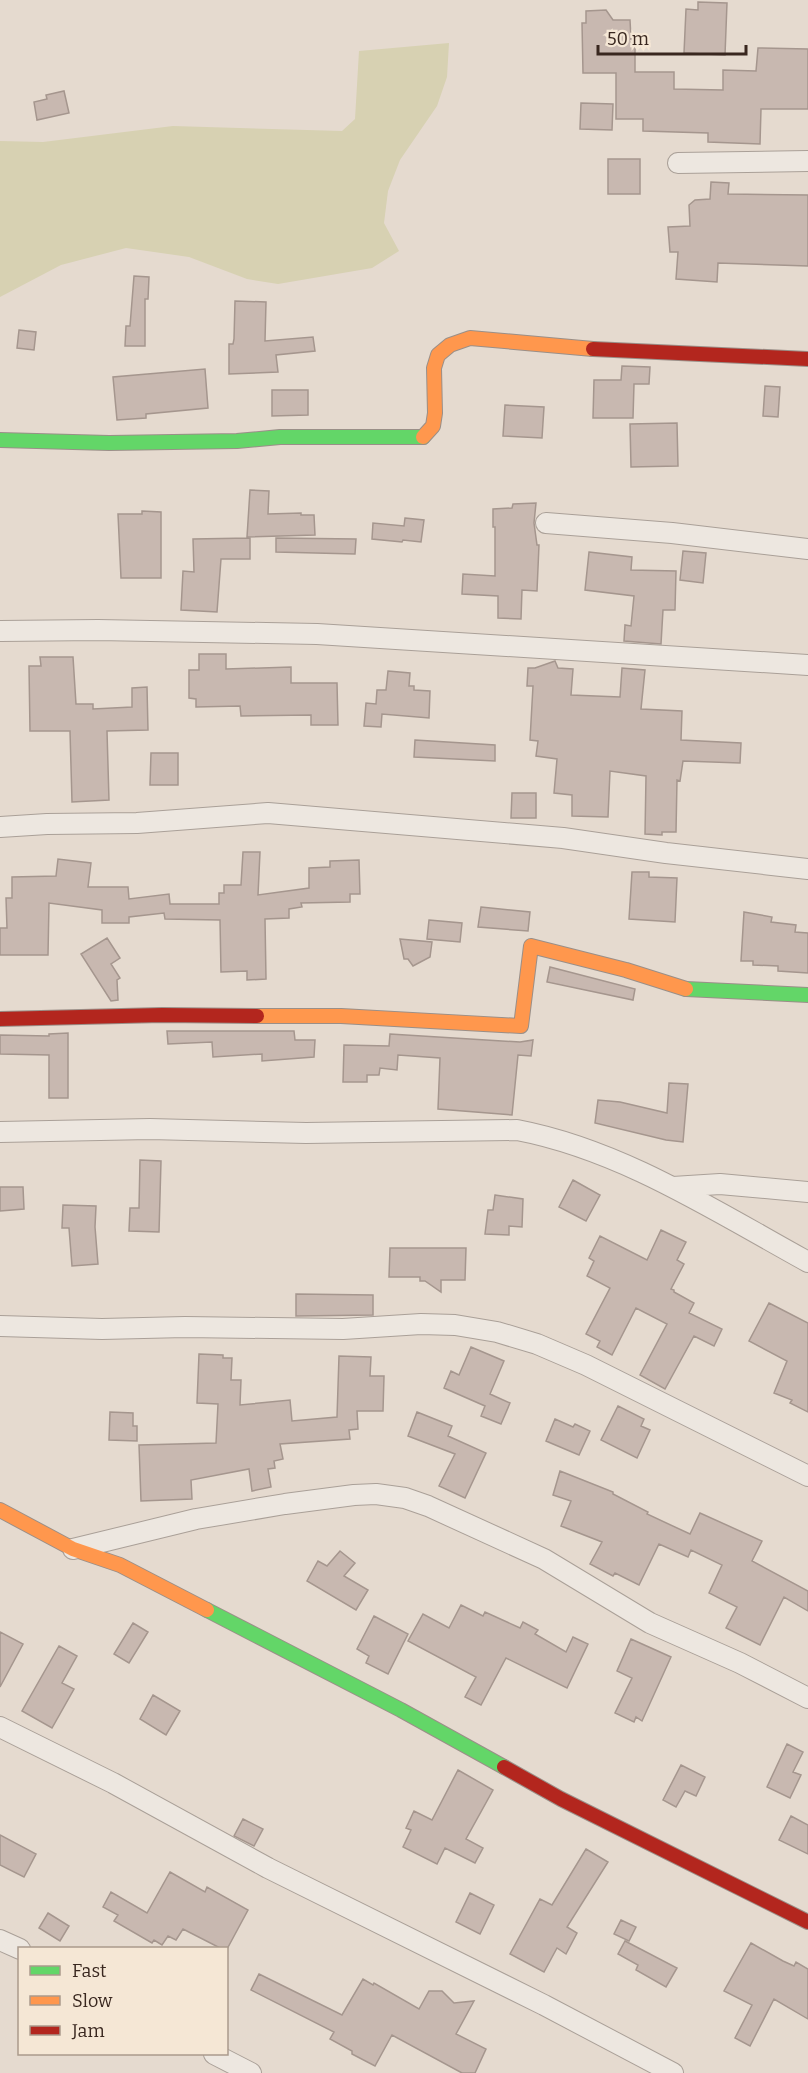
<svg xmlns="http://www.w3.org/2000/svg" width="808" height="2073" viewBox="0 0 808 2073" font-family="Bitter,serif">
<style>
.green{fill:#d7d1b2}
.building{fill:#c8b8b0;stroke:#a5968e;stroke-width:1.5}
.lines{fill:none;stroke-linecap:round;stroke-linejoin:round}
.street-casing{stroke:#aaa098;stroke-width:22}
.fast-casing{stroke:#9a8f88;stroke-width:16}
.slow-casing{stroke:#9a8f88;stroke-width:16}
.jam-casing{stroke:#9a8f88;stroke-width:16}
.street{stroke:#ede7e0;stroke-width:20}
.fast{stroke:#63d668;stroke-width:14}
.slow{stroke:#ff974d;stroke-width:14}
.jam{stroke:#b3261e;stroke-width:14}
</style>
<rect width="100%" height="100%" fill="#e5dacf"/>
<path class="green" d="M449,43l-2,34 -10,29 -37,54 -12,31 -4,32 15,28 -27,17 -94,16 -31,-5 -58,-22 -63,-9 -65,17 -61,32v-156l43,1 130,-16 169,5 13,-12 4,-68z"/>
<path class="building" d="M698,2l29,1 -2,52 -41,-2 2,-44 12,1z
M606,10l7,10h17l1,19h4v33h39v17l49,1v-20l33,1 2,-23 50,1v60h-47l-1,35 -52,-2v-9l-65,-2v-12h-27v-46h-33l-1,-50h4v-12z
M64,91l5,22 -32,7 -3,-18 13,-3 -1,-4z
M581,103l32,1 -1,26 -32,-1z
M608,159h32v35h-32z
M711,182l18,1 -1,11 80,1v71l-90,-3 -1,19 -41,-3 2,-27h-8l-2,-25 22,-1 -1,-21 6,-5 15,-1z
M134,276l15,1 -1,22h-3v47h-20l1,-20h4z
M235,301l31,1 -1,39 48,-4 2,14 -39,4 2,17 -49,2v-30h4l1,-5z
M19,330l17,2 -2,18 -17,-2z
M622,366l28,1 -1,17h-15l-1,34h-40l1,-38h27z
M205,369l3,39 -62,6v4l-29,2 -4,-43z
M765,386l15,1 -2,30 -15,-1z
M272,390h36v25l-36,1z
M505,405l39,2 -2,31 -39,-2z
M677,423l1,43 -47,1 -1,-43z
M250,490l19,1 -1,23 33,-1v2h13l1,20 -68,2z
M536,503l-2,20 3,22h2l-2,46 -15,-1 -1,29 -23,-1v-22l-36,-2 1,-20 32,2v-49h-2v-18l19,-1 1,-4z
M142,511l19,1v66h-40l-3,-64h24z
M405,518l19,2 -3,22 -18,-2 -1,2 -30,-3 1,-16 31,3z
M250,538v21h-29l-4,53 -36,-2 2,-39 11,1 -1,-33z
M276,538l80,1 -1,15 -79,-2z
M683,551l23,2 -3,30 -23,-3z
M589,552l43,5 -1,13 45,1 -1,39h-12l-2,34 -37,-3 1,-16 6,1 3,-30 -49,-6z
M199,654h27v15l65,-2v16h46l1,42h-27v-10l-70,1 -1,-10 -44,1v-8l-7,-1v-28h10z
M40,657h33l3,47h17v5l39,-2v-19l15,-1 1,43 -41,1 2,69 -37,2 -2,-71h-40l-1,-65h12z
M555,661l3,7 15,1 -2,26 49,2 2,-29 23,2 -4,39 41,2 -1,29 60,3 -1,20 -57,-2 -3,20 -3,-1 -1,52h-14v3l-17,-1 1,-58 -36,-5 -2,46 -36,-1v-21l-18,-2 3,-34 -21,-3 2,-15 -8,-1 3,-54h-6l1,-18h7z
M388,671l22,2 -1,13h5v4l16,1 -1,27 -47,-4 -1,13 -17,-1 2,-23 10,1 1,-14h9z
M415,740l80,5v16l-81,-4z
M151,753h27v32h-28z
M512,793h24v25h-25z
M243,852h17l-2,43 51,-7v-20l21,-1v-6l29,-1 1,34h-10v8l-49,1 1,4 -13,2v9l-24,1 1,60 -19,1v-9l-26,1 -1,-52 -55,-1 -1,-6 -35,4v6h-27v-13l-53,-7 -1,52h-48v-27h7l-1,-30h6v-21l44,-1 2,-17 33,4 -3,24h40l1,12 40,-5 1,10h49v-11h5v-8h17z
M632,872h17v5l28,1 -2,44 -46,-3z
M481,907l49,5 -2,19 -50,-4z
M744,912l28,5 -1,5 25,3 -1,7 13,1v40l-30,-2v-5l-25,-1v-4h-12z
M429,920l33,3 -2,19 -33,-3z
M107,938l13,20 -9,6 9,14 -3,2 1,20 -7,1 -30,-47z
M400,939l32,3 -2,15 -17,9 -5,-7h-4z
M550,967l85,22 -2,11 -86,-18z
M167,1031h127l1,9h20l-1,17 -52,4v-7l-49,3 -1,-15 -44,2z
M68,1033v65h-19v-43l-49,-1v-19l49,1v-2z
M390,1034l130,8 13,-2 -2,16 -13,-1 -6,60 -74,-6 2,-51 -42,-3 -1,15 -17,-2 -1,7h-12v7h-24l1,-37 45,1z
M669,1083l19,1 -5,58 -17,-2 -71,-17 3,-23 22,2 47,11z
M140,1160l21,1 -2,71 -30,-1 1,-23h9z
M573,1180l27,15 -14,26 -27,-14z
M0,1187h23l1,22 -24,2z
M495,1195l28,4 -1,28 -13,-1v9l-24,-1 3,-24h5z
M63,1205l33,1 -1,21 3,37 -26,2 -3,-38h-7z
M661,1230l25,12 -9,18 7,4 -13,25 3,1v2l20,11 -5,10 33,16 -8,17 -20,-10 -29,53 -25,-14 27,-51 -31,-16 -24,47 -15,-8 3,-6 -14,-7 24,-46 -23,-12 7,-15 -5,-3 11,-22 47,24z
M390,1248h76l-1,32h-24v12l-16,-11h-5v-4h-31z
M296,1294l77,1v20l-77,1z
M769,1303l39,20v89l-18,-9 2,-3 -18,-7 13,-32 -38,-20z
M471,1347l33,14 -14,33 20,9 -9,21 -20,-8 4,-10 -41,-18 7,-17 8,4z
M199,1354l24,1v3h9l-1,22h10l-1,25 50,-5 2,21 45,-4 2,-61 32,1 -1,19h14l-1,35h-26l1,18 -9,1 1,9 -70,5 3,15 -9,2 1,7 -7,1 3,18 -19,4 -3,-22 -58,11 1,19 -51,2 -2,-56 77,-2 2,-39 -21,-1z
M618,1406l26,13 -3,7 9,4 -13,28 -36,-18z
M110,1412l23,1v13h4v15l-28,-1z
M417,1412l35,14 -4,10 38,17 -21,45 -26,-12 16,-32 -47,-18z
M555,1419l18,8 2,-3 15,7 -11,24 -33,-14z
M560,1471l53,21v2l35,18 -1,2 43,20 10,-21 62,28 -10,20 56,30v20l-24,-14 -24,48 -34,-17 11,-21 -28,-14 13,-28 -31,-15 -3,7 -29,-13 -20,41 -24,-12 -2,3 -23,-12 12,-22 -41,-16 10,-25 -18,-6z
M340,1551l15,12 -11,13 24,14 -12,20 -49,-29 11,-20 9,5z
M461,1605l22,11 2,-4 35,16 3,-6 15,8 -3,4 31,18 7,-15 15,7 -21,44 -61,-30 -25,47 -16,-8 11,-20 -68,-36 15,-27 26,14z
M374,1616l34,18 -20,40 -22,-11 3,-7 -12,-7z
M133,1623l15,9 -19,31 -15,-9z
M0,1632l23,12 -23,43z
M631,1639l40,18 -29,64 -6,-4 -2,5 -19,-9 17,-35 -15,-7z
M59,1646l18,10 -15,27 12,6 -22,39 -30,-17z
M153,1695l27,16 -14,24 -26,-16z
M787,1744l16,8 -10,20 8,3 -11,23 -23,-11z
M681,1765l24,12 -9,19 -11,-5 -9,16 -13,-7z
M458,1770l35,20 -27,49 17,9 -8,15 -30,-15 -8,16 -34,-17 8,-17 -5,-2 8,-17 18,9z
M791,1816l17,9v29l-29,-14z
M243,1819l20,10 -9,17 -20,-10z
M0,1835l36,19 -12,23 -24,-12z
M586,1849l22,13 -41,65 10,6 -11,21 -9,-6 -13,24 -34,-18 30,-55 12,6z
M170,1872l35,20 2,-5 41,23 -22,41v-3h-6l-37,-19 -7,11 -8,-4 -6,9 -8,-5 -2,3 -38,-22 4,-6 -15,-8 8,-15 36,21z
M470,1893l24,12 -14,29 -24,-12z
M48,1913l21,13 -9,15 -21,-13z
M621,1920l15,7 -7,14 -15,-7z
M625,1941l52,27 -11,19 -30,-17 2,-5 -20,-11z
M751,1943l32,18 11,5 2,-4 12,7v50l-34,-20 -24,47 -15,-8 17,-33 -28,-14z
M259,1974l83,41 21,-36 10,6 1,-2 45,26 10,-18h13l12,12 20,-2 -18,33 30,15 -11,24h-13l-70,-38 -17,31 -23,-12v-3l-22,-12 4,-7 -83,-42z"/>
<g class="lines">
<defs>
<path id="street" d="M678,163l130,-2
M546,523l126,10 136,16
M0,631l98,-1 219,4 491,31
M0,827l47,-3 90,-1 131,-10 295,25 103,15 142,16
M0,1132l150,-3 156,4 211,-3c105,20 198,81 291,132
M673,1187l47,-3 88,8
M0,1326l102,3 83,-2 158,2 78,-5 34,1 42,7 40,12 49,21 222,111
M73,1549l123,-30 89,-15 69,-9 22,-1 29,4 23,8 116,53 106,64 90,40 68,35
M0,1727l113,56 155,85 276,137 129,68
M0,1940l20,9
M214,2054l37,19"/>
<path id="fast" d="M0,440l109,3 128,-2 43,-4h143
M686,989l122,6
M207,1610l194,100 103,57"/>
<path id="slow" d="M423,437l10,-11 2,-13 -1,-45 4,-13 12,-10 20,-7 123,11
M257,1016h84l180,10 10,-80 95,24 60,19
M0,1510l73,39 47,16 87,45"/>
<path id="jam" d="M593,349l215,10
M0,1019l162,-4 95,1
M504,1767l57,32 247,123"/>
</defs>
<use href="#street" class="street-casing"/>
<use href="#fast" class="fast-casing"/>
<use href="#slow" class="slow-casing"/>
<use href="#jam" class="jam-casing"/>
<use href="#street" class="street"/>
<use href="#fast" class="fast"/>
<use href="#slow" class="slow"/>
<use href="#jam" class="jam"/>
</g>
<rect x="18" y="1947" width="210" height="108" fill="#f5e7d5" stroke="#aa9a8c" stroke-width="1.5"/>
<rect x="30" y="1966" width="30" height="9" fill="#63d668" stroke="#aa9a8c" stroke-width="1.5"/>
<text x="72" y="1977" font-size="18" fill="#39271f">Fast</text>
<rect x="30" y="1996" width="30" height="9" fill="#ff974d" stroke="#aa9a8c" stroke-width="1.5"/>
<text x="72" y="2007" font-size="18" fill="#39271f">Slow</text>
<rect x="30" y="2026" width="30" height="9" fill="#b3261e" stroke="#aa9a8c" stroke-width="1.5"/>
<text x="72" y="2037" font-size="18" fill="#39271f">Jam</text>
<path d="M598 45v9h148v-9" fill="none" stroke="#39271f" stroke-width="3"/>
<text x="607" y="45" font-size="18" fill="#39271f" stroke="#f5e7d5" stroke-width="4.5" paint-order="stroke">50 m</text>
</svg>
